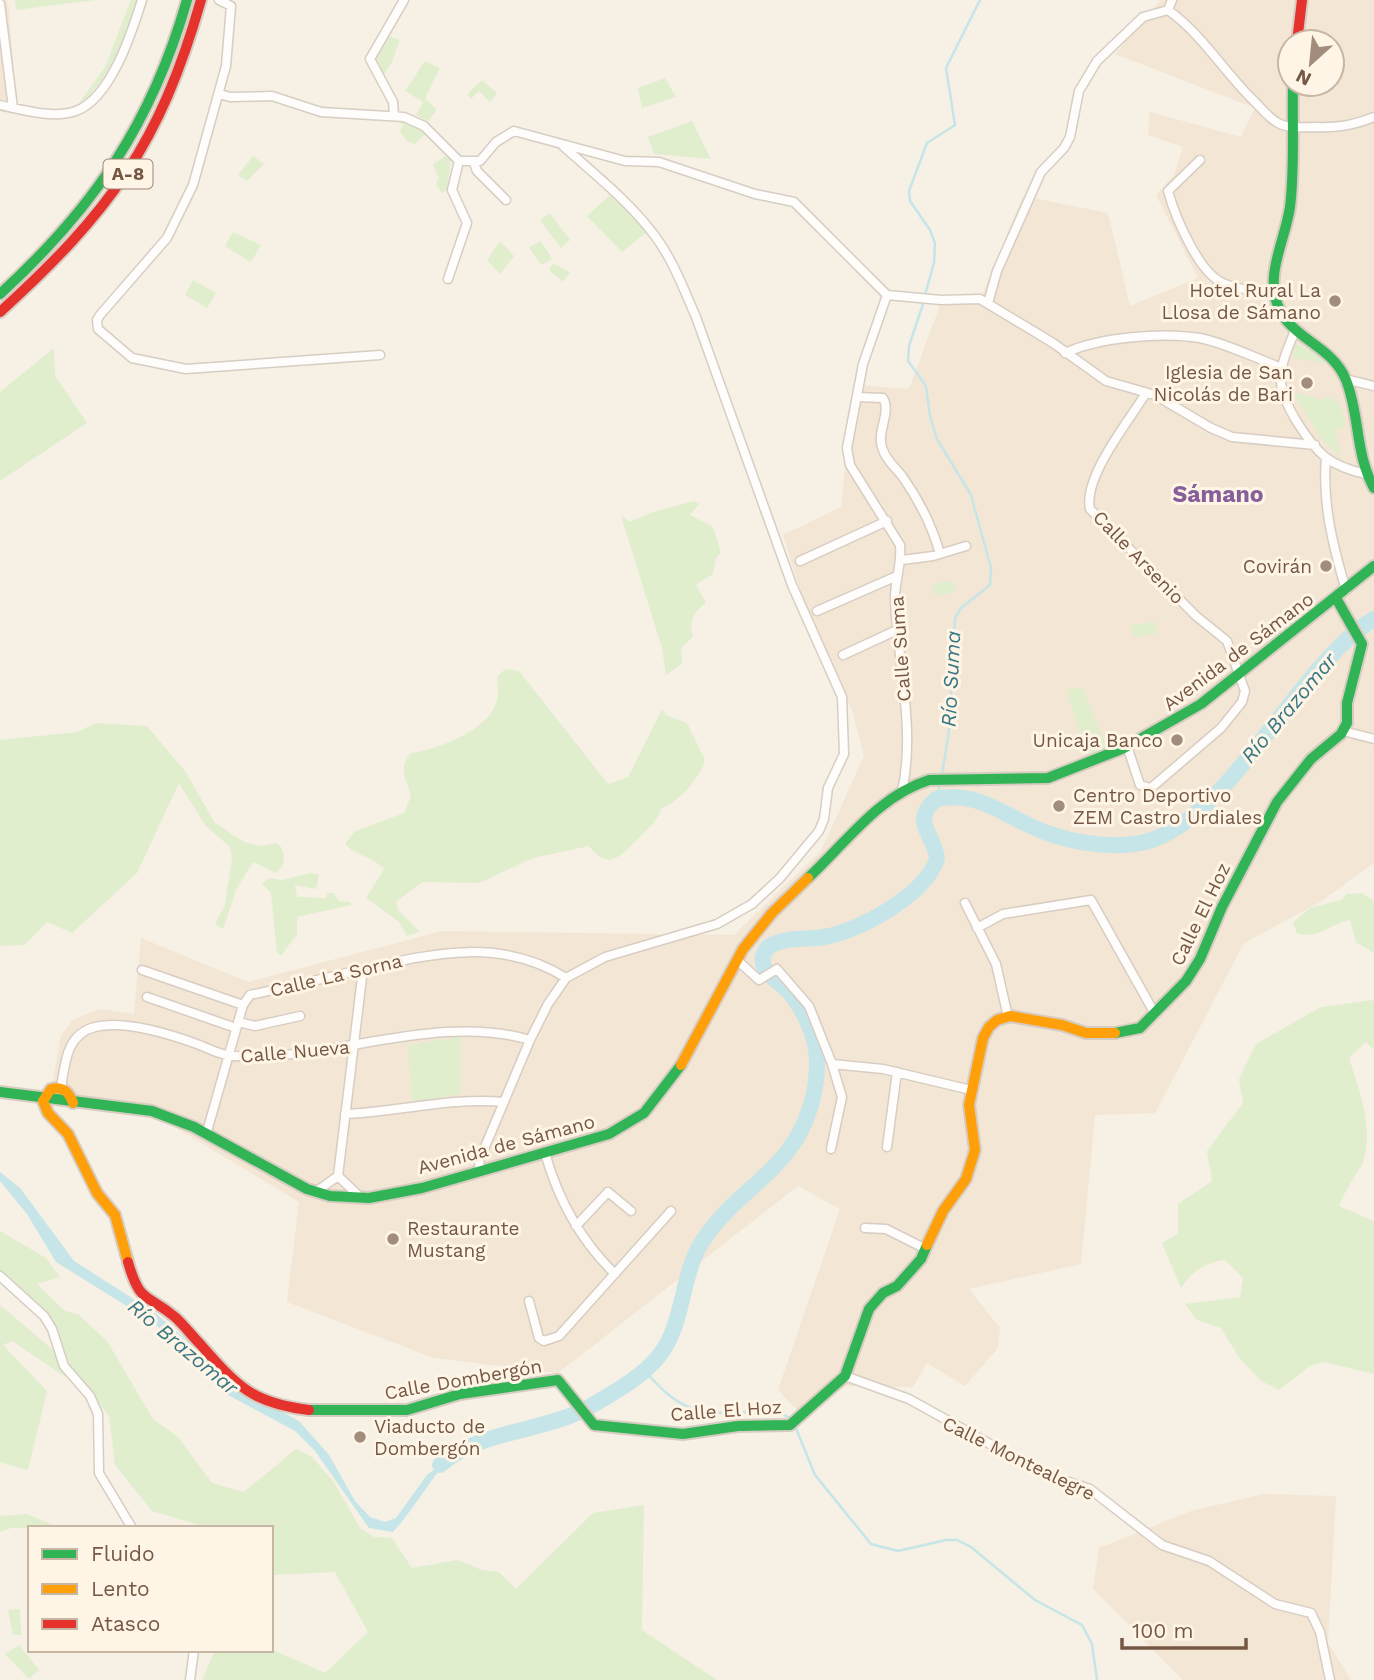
<svg xmlns="http://www.w3.org/2000/svg" width="1374" height="1680" viewBox="0 0 1374 1680" font-family="'Work Sans',sans-serif">
<style>
.residential{fill:#f3e6d4;fill-rule:evenodd}
.green{fill:#e0eece}
.water{fill:#c6e5e8}
.lines{fill:none;stroke-linecap:round;stroke-linejoin:round}
.stream{stroke:#c6e5e8;stroke-width:2.5}
.river{stroke:#c6e5e8;stroke-width:16}
.street-casing{stroke:#d7cdc3;stroke-width:11}
.fast-casing{stroke:#d7ccc2;stroke-width:14}
.slow-casing{stroke:#d7ccc2;stroke-width:14}
.jam-casing{stroke:#d7ccc2;stroke-width:14}
.street{stroke:#fefdfb;stroke-width:8}
.fast{stroke:#30b455;stroke-width:10}
.slow{stroke:#ff9f0a;stroke-width:10}
.jam{stroke:#e5322d;stroke-width:10}
.poi-dot{fill:#a28d7c;stroke:#fff5e6;stroke-width:2.5}
.labels{text-anchor:middle;stroke-width:6;stroke-linejoin:round;paint-order:stroke}
.shield{fill:#fff5e6;stroke:#9e8675;stroke-width:2}
.shield-label{font-size:18px;font-weight:bold;fill:#755744}
.poi-label{font-size:19px;fill:#755744;stroke:#fff5e6;text-anchor:end}
.street-label{font-size:19px;fill:#755744;stroke:#fff5e6}
.water-label{font-size:21px;font-style:italic;fill:#3a7784;stroke:#fff5e6}
.quarter-label{font-size:23px;font-weight:bold;fill:#875f9a;stroke:#fff5e6}
</style>
<rect width="100%" height="100%" fill="#f6f0e5"/>
<path class="residential" d="M0,0h7l2,11 7,87 -4,16 -12,-3z
M1161,0h213v863l-54,39 -76,41 -89,170 -60,2 -14,149 -112,25 31,39 -2,20 -33,38 -38,-23 -14,24 -67,-1 -42,31 -26,-27 62,-181 -42,-23 -240,187 -124,-15 -147,-56 12,-100 -126,-76 -28,-10 -96,-12 12,-69 12,-15 26,-11 35,5 7,-76 107,44 194,-51 292,4 87,-84 43,-95 -12,-46 -44,-95 -25,-80 58,-28 13,-122 55,4 35,-94h38l41,-99 85,17 22,93 68,-28 -42,-83 18,-20 9,-28 -35,-12 2,-23 91,25 14,-29 -140,-54zM1290,42h42v42h-42z
M1264,1494l72,2 -8,147 23,37h-168l-90,-91 6,-41 92,-37z"/>
<path class="green" d="M15,0h80l-79,10z
M131,0h8c-16,44 -25,68 -56,104l-4,-1 26,-36z
M386,35l14,5 -9,24 -9,14 -7,-17z
M425,61l15,7 -15,30 12,12 -9,11 -12,-6 7,-13 -18,-11z
M665,78l11,19 -34,11 -4,-20z
M482,80l15,13 -7,9 -11,-11 -8,8 -4,-5z
M396,119h7l25,13 -13,12c-8,-2 -11,-6 -15,-13l3,-6z
M692,121l19,38 -57,-5 -6,-17z
M253,156l11,8 -17,17 -9,-6z
M445,156l6,3 -4,31 -5,3 -6,-9 3,-6 -6,-13z
M610,195l38,36 -26,21 -35,-36z
M550,213l20,27 -9,8 -21,-28z
M233,232l28,13 -10,17 -26,-16z
M500,241l14,15 -14,18 -13,-14z
M541,241l11,18 -11,6 -12,-18z
M553,263l17,9 -7,10 -14,-12z
M193,280l23,13 -9,15 -22,-13z
M1295,343l33,17 2,4 -37,-6z
M54,348l1,28 32,47 -87,58v-89z
M1293,392l31,8 2,-3c17,4 17,15 19,30l-10,3 6,27 -20,-18z
M694,501l5,3 -9,11 23,12 8,26 -5,4 -3,17 -17,11 10,18c-12,8 -18,19 -13,33l-12,13 1,15 -16,11 -4,-27 -41,-132 9,6 20,-9z
M952,581l3,11 -20,4 -2,-12z
M1155,622l2,12 -24,3 -2,-12z
M505,669l14,2 89,113 20,-7 34,-68 4,6 21,8 18,37c-5,18 -26,42 -43,48 -6,16 -17,23 -28,35 -16,16 -28,26 -45,3l-56,12 -54,25 -57,-1 -26,20 3,9 21,21 -13,4 -8,-14 -33,-24 18,-29c-12,-13 -28,-13 -39,-25l9,-12 50,-19 7,-17c-4,-17 -14,-26 0,-43 26,-3 76,-23 85,-49 4,-9 0,-18 2,-28z
M1082,687l26,63 -20,8 -22,-68z
M95,723l52,3 38,45 30,52 29,19 15,4 18,-3c10,8 9,23 -1,30l-23,-11 -17,28 -13,39 -8,-5 10,-19 7,-46 -2,-12 -25,-22 -26,-42 -42,90 -65,60 -25,-11 -22,23 -25,1v-206l78,-8z
M311,873l8,2 -3,14 -21,-4 2,12 29,1 1,-5h6l6,8 11,1 1,3 -54,12v17l-16,22 -4,-4 -6,-59 -9,-9 7,-6 13,2z
M1362,893l12,8v52l-18,-11 -6,-22c-21,4 -32,20 -53,13l-4,-11 17,-14 31,-8 6,-6z
M1374,1000v50l-8,-8 -17,16c11,35 25,69 14,105 -9,15 -18,27 -24,43l35,15v153l-50,-12 -14,4 -31,24 -18,-9 -21,-22 -19,-31 -24,-8 -12,-16 55,-7 3,-19 -18,-18c-21,3 -32,10 -44,28l-19,-45 16,-9v-30l34,-23 -5,-30 36,-48 -4,-24 17,-35 65,-37z
M460,1037l1,57 -49,8 -4,-57z
M0,1231l46,27 14,19 -23,7 28,27 13,3 29,27 46,78 25,18 34,46 32,9 52,-43 15,7 22,25 27,47 14,9 18,1 20,30 45,-8 25,10 17,2 17,17 77,-76 51,-8 -2,125 75,50h-515l13,-30 56,-1 54,24 43,-41 -33,-60 -64,3v-47h-61l-58,-17 -37,-46 -6,-49 -42,-54 -11,-37 -39,-40 -17,-3z
M0,1305l53,45 14,28 -55,-37 -9,4 44,46 -19,79 -28,-8z
M27,1514l33,14h-49l-11,4v-16z
M20,1609l1,26h-8l-5,-25z
M19,1645l20,25 -10,9 -24,-25z"/>
<path class="water" d="M0,1172l20,16 54,73 80,51 56,48 67,49 22,12 30,34 26,46 15,16 15,5 11,-4 31,-43 27,-21c-24,24 -39,54 -61,78l-24,-4 -54,-77 -20,-20 -67,-36 -74,-72 -98,-61 -29,-48 -27,-33z"/>
<g class="lines">
<path class="stream" d="M925,295l9,-32 1,-20 -5,-13 -20,-29 -1,-10 18,-48 28,-18 -9,-57 34,-68
M924,301l-15,45 -1,15 18,25 4,30 7,23 34,56 20,73 -1,17 -29,23 -6,10 -6,112 -7,45
M937,799l3,-17
M644,1370c15,17 30,33 52,40 24,8 83,-5 96,10
M795,1426l20,49 56,69 27,7 48,-11h11l14,7 64,53 47,25 10,19 5,36"/>
<path class="river" d="M440,1465c42,-37 109,-32 156,-62 21,-12 48,-28 63,-47 26,-33 21,-79 43,-114 38,-59 95,-70 112,-149 4,-21 5,-43 -3,-63 -5,-13 -12,-26 -21,-37 -11,-13 -38,-23 -23,-45 15,-12 39,-8 57,-11 36,-6 101,-42 113,-78 -1,-24 -28,-36 -1,-60 41,-8 64,14 99,29 29,13 67,20 99,16 89,-9 161,-178 240,-225"/>
<defs>
<path id="street" d="M219,0l12,6 -5,60 -33,119 -26,53 -67,77 -3,5 1,9 34,29 54,11 194,-14
M0,4l13,104
M1168,10l4,-10
M220,94l10,3 42,-1 49,16 83,5 20,9 35,35h21l16,-19 18,-11 111,30 34,1 96,32 39,8 93,93 54,5 39,-1 73,44 53,38 49,14 56,33 21,9 83,8
M0,105c23,5 53,14 76,6 35,-13 56,-79 66,-111
M394,115l-1,-13 -23,-43 34,-59
M1200,160l-32,31c7,25 31,84 57,93 15,6 33,7 49,10
M474,163l3,8 29,29
M448,279l19,-56 -15,-33 7,-29
M887,295l-24,69 -16,84 3,17 50,80c2,19 -5,35 -5,53 2,63 21,131 7,193
M988,303l9,-32 44,-99 23,-24 6,-11 9,-46 18,-30 46,-44 25,-7c34,24 56,62 86,91 7,7 15,17 24,22 11,6 26,4 38,4 22,1 38,-2 58,-10
M1294,333c-6,15 -14,32 -13,48 1,23 27,61 44,76 12,9 27,14 41,17
M1065,353c35,-16 97,-21 135,-15 28,6 55,20 82,30
M1345,379l29,7
M857,397l26,1c9,15 -8,35 0,52 3,10 13,18 19,26 17,24 30,49 38,78
M1326,458c-4,45 7,88 20,132
M902,560l31,-4 33,-10
M800,561l87,-40
M817,611l80,-35
M843,655l54,-25
M1343,731l31,8
M1127,746l13,39 11,3 70,-60 21,-26 3,-11 -18,-50 -31,-25 -106,-107c-7,-32 39,-88 56,-116
M965,903l31,61 12,53
M977,928l26,-14 88,-14 64,114
M737,960l22,20 18,-11 32,37 23,58 51,5 88,21
M142,970l101,35
M147,997l89,31
M238,1022l17,4 45,-10
M61,1088c4,-24 5,-54 34,-61 29,-7 71,6 99,16 13,4 26,13 40,13 97,6 202,-44 296,-16
M345,1114c54,-2 105,-17 159,-12
M206,1135l37,-130 7,-10c36,-8 73,-16 109,-25 71,-16 141,-34 207,8
M887,1147l10,-75
M831,1149l11,-52 -10,-33
M545,1153c13,46 35,87 70,121
M480,1171l-1,-10 51,-121 18,-36 18,-26 39,-21 112,-33 35,-20 28,-26 39,-47 5,-12 4,-31 16,-34 -2,-57 -50,-112 -96,-268c-12,-27 -23,-57 -41,-81 -26,-35 -61,-62 -93,-91
M338,1176l25,-207
M338,1176l23,22
M317,1191l21,-15
M576,1226l32,-34 23,19
M865,1228l21,1 40,20
M0,1276l44,40 8,13 12,37 26,30 8,18 1,59 33,55
M529,1301l10,37 5,3 15,-5 112,-125
M845,1376l64,23 133,74 48,16 72,56 47,16 66,43 36,9 9,19 10,48
M190,1680l4,-30"/>
<path id="fast" d="M1293,84c-1,40 2,84 -3,123 -5,34 -25,67 -12,99 14,34 54,39 68,74 14,35 9,74 28,108
M0,294c94,-86 152,-171 187,-294
M808,878c38,-35 70,-82 121,-98l119,-2 76,-30 77,-44 173,-138
M1115,1033l25,-5 46,-47 14,-22 22,-52 55,-105 34,-43 30,-25 6,-11v-20l15,-59 -26,-46
M0,1092l152,19 42,16 113,62 23,7 39,2 53,-10 187,-54 35,-21 37,-48
M309,1410h98l53,-16 98,-14 36,45 89,9 55,-8 52,-1 55,-49 24,-67 14,-16 14,-7 24,-27 6,-14"/>
<path id="slow" d="M681,1065l62,-116 29,-36 36,-35
M73,1103c-4,-11 -10,-17 -22,-14l-8,12 5,12 20,21 29,59 18,22 13,47
M927,1245l16,-34 23,-32 9,-29 -6,-45 14,-67 6,-11 8,-7 13,-4 52,9 24,8h29"/>
<path id="jam" d="M1297,42l5,-42
M0,312c110,-100 160,-168 201,-312
M128,1262c12,42 18,31 47,55 9,8 17,19 26,28 37,42 51,58 108,65"/>
</defs>
<use href="#street" class="street-casing"/>
<use href="#fast" class="fast-casing"/>
<use href="#slow" class="slow-casing"/>
<use href="#jam" class="jam-casing"/>
<use href="#street" class="street"/>
<use href="#fast" class="fast"/>
<use href="#slow" class="slow"/>
<use href="#jam" class="jam"/>
</g>
<g class="poi-dot">
<circle cx="1335" cy="301" r="7"/>
<circle cx="1307" cy="383" r="7"/>
<circle cx="1326" cy="566" r="7"/>
<circle cx="1177" cy="740" r="7"/>
<circle cx="1059" cy="806" r="7"/>
<circle cx="393" cy="1239" r="7"/>
<circle cx="360" cy="1437" r="7"/>
</g>
<g class="labels">
<rect class="shield" x="103.5" y="159.5" width="49" height="29" rx="5"/>
<g class="shield-label">
<text x="128" y="180">A-8</text>
</g>
<g class="poi-label">
<text x="1321" y="297">Hotel Rural La<tspan x="1321" dy="22">Llosa de Sámano</tspan></text>
<text x="1293" y="379">Iglesia de San<tspan x="1293" dy="22">Nicolás de Bari</tspan></text>
<text x="1312" y="573">Covirán</text>
<text x="1163" y="747">Unicaja Banco</text>
<text x="1073" y="802" text-anchor="start">Centro Deportivo<tspan x="1073" dy="22">ZEM Castro Urdiales</tspan></text>
<text x="407" y="1235" text-anchor="start">Restaurante<tspan x="407" dy="22">Mustang</tspan></text>
<text x="374" y="1433" text-anchor="start">Viaducto de<tspan x="374" dy="22">Dombergón</tspan></text>
</g>
<g class="street-label">
<text transform="translate(1139 557) rotate(46)" y="7">Calle Arsenio</text>
<text transform="translate(900 649) rotate(-94)" y="7">Calle Suma</text>
<text transform="translate(1238 651) rotate(-37)" y="7">Avenida de Sámano</text>
<text transform="translate(1200 914) rotate(-64)" y="7">Calle El Hoz</text>
<text transform="translate(336 975) rotate(-13)" y="7">Calle La Sorna</text>
<text transform="translate(295 1051) rotate(-5)" y="7">Calle Nueva</text>
<text transform="translate(506 1144) rotate(-15)" y="7">Avenida de Sámano</text>
<text transform="translate(463 1379) rotate(-10)" y="7">Calle Dombergón</text>
<text transform="translate(726 1410) rotate(-4)" y="7">Calle El Hoz</text>
<text transform="translate(1019 1458) rotate(26)" y="7">Calle Montealegre</text>
</g>
<g class="water-label">
<text transform="translate(951 679) rotate(-87)" y="7">Río Suma</text>
<text transform="translate(1289 708) rotate(-50)" y="7">Río Brazomar</text>
<text transform="translate(183 1347) rotate(40)" y="7">Río Brazomar</text>
</g>
<g class="quarter-label">
<text x="1218" y="502">Sámano</text>
</g>
</g>
<rect x="28" y="1526" width="245" height="126" fill="#fff5e6" stroke="#c8b6a5" stroke-width="2"/>
<rect x="42" y="1549" width="35" height="10" fill="#30b455" stroke="#c8b6a5" stroke-width="2"/>
<text x="91" y="1561" font-size="21" fill="#755744">Fluido</text>
<rect x="42" y="1584" width="35" height="10" fill="#ff9f0a" stroke="#c8b6a5" stroke-width="2"/>
<text x="91" y="1596" font-size="21" fill="#755744">Lento</text>
<rect x="42" y="1619" width="35" height="10" fill="#e5322d" stroke="#c8b6a5" stroke-width="2"/>
<text x="91" y="1631" font-size="21" fill="#755744">Atasco</text>
<g transform="translate(1311 63) rotate(207)"><circle r="33" fill="#fff5e6" stroke="#c8b6a5" stroke-width="2"/>
<path d="M0-5L12 26L0 18L-12 26Z" fill="#a28d7c"/>
<text y="-10" font-size="19" font-weight="bold" text-anchor="middle" fill="#755744">N</text>
</g>
<path d="M1122 1638v10h124v-10" fill="none" stroke="#755744" stroke-width="3.5"/>
<text x="1132" y="1638" font-size="21" fill="#755744" stroke="#fff5e6" stroke-width="5" paint-order="stroke">100 m</text>
</svg>
